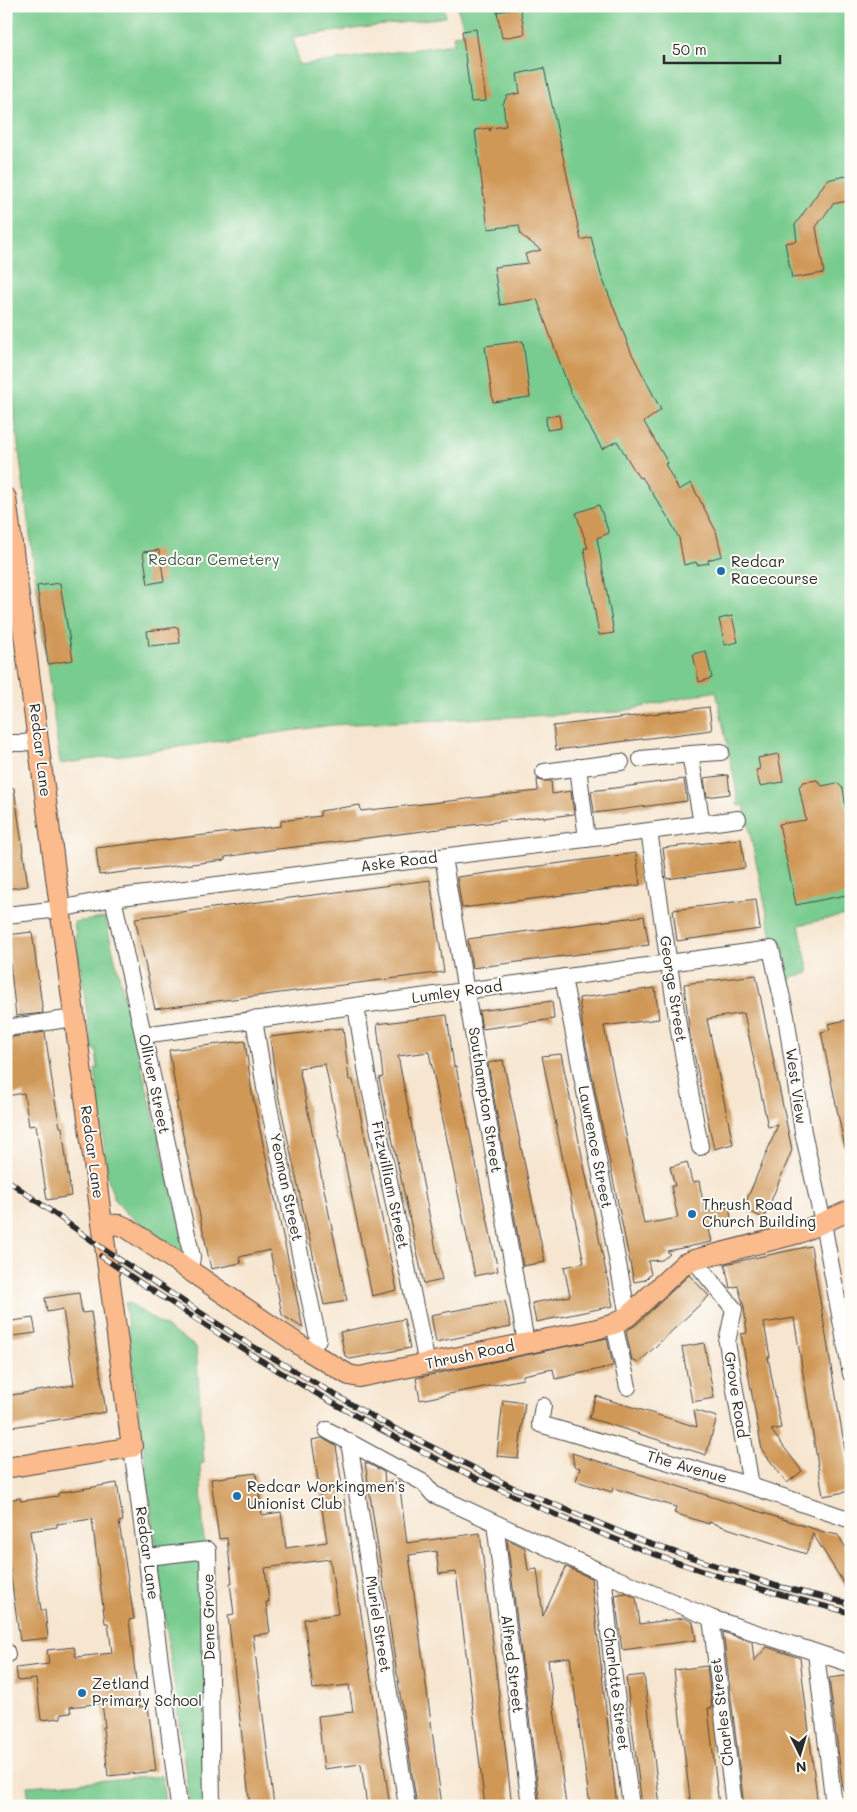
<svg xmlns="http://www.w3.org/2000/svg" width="857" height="1812" viewBox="0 0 857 1812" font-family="Mali,sans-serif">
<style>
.green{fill:#79cc8f;stroke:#527c5d}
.building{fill:#d09856}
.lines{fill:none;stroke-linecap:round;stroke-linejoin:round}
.minor-casing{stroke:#494744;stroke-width:18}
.major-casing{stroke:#494744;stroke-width:22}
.minor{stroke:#fff;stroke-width:16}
.major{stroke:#fbbb8c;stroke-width:20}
.rail-casing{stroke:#2b2b2b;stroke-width:5.5}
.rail{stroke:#fdfcf7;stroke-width:4;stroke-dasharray:11;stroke-linecap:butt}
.poi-dot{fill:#1f6fb2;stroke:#fdfcf7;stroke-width:2}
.labels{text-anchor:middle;stroke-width:4;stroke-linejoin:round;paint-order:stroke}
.park-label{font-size:15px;fill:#425b49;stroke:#fdfcf7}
.poi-label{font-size:15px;fill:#2b2b2b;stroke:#fdfcf7;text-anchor:start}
.street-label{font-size:15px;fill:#2b2b2b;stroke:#fdfcf7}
</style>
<rect width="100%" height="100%" fill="#fdfcf7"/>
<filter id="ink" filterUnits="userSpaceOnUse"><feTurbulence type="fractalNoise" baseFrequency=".02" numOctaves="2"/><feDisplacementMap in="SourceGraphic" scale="10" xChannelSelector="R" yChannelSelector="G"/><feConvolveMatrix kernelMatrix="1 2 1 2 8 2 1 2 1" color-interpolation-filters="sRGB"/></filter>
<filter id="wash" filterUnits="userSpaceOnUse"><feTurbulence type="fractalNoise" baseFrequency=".0096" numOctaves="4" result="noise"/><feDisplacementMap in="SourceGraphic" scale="20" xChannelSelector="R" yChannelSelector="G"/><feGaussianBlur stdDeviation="1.12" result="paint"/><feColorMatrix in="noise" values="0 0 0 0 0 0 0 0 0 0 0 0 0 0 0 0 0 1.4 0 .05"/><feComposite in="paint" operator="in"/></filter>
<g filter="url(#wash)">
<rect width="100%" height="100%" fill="#f6e5cf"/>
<path class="green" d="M6,6h438l2,11 -153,20 6,28 155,-21 -1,-9 12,-2 -8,-27h394v908l-52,11 10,48 -18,4v5l-9,1 -3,-14 6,-14 -2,-10 -9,1 -30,-141 -6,1 -2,-18 -20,-97 -98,21 -286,13 -272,39 -54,-412z
M105,918l75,306 3,29 -57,-40 -12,-15 -6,-19 -13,-110 3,-1 -2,-18 -4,-1 -18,-127z
M127,1302l69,45 8,116 -4,1 4,81 -43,6 -5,-3 -31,-245z
M199,1555l3,10 5,241h-17l-32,-243z
M162,1776l3,30h-135l-3,-20z"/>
<g id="blocks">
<path class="building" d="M520,8l5,26 -23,4 -5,-26z
M476,29l10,72 -15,1 -9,-71z
M544,68l37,172 10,-3 10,38 30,77 30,58 -17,12 24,41 -3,1 14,26 12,-7 25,48 6,25 -14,4 1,3 -12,2 -1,-3 -12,3 -5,-27 -10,-19 -27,-42 -3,1 -22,-37 -15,8 -32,-58 -33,-92 -37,6 -6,-38 34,-4 -3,-9 16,-4 -20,-15 -2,-10 -31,4 -13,-99 14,-2 1,3 1,-3 15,-2 -3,-22 4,-8 13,-3 -3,-19z
M851,175v25l-18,4 -17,23 8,46 -32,5 -7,-35 12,-2 -2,-16 32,-45z
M523,341l7,56 -37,5 -8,-56z
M559,415l2,13 -14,2 -1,-13z
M599,505l10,28 -12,5 17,95 -15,2 -15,-87h4l-12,-35z
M159,550l5,31 -16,3 -5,-32z
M60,583l13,77 -25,4 -11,-78z
M732,616l6,26 -13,3 -6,-26z
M178,627l2,16 -31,3 -2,-15z
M706,651l6,27 -13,4 -6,-28z
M709,707l3,23 -156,20 -3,-24z
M778,754l5,28 -23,4 -4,-16 4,-1 -2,-11z
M728,775l2,19 -23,3 -3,-19z
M537,779l4,2h10l1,13 19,-3 3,23 -30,4v-2l-274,34 -45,7v3l-126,15 -3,-27 185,-22v-5l39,-5v-5l40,-6 1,6 177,-20z
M684,779l3,22 -93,12v-2l-3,-20z
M817,780l5,6 15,-3 6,5 3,22h5v84l-55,11 -17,-81 27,-4 -7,-33 4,-5z
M6,788h8l14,98 -22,3z
M741,839l4,29 -78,11 -4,-31z
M636,853l4,32 -178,23 -5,-31z
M430,880l14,92 -289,37 -20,-91z
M756,899l4,30 -83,12 -4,-31z
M644,916l5,29 -177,23 -4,-29z
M32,932l11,81 -27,3 -9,-81z
M756,975l36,175 -28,68 -21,-9 35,-84 -10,2 -24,-114 -37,6 26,125 -19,5 -24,-114 -6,-51z
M655,988l4,31 -55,7 40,198 34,-6 -7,-32h4l-5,-19 17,-5 5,20 7,-1 6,31 24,-5 3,16 -23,6 3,13 -45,9 3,3 -8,6 -14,1 3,13 -6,6 -11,2 -34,-167 -17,-85 -4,-32z
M552,1001l2,18 -72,10 -3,-18z
M447,1015l7,52h2l42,204 -23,5 -46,-224 -31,4 44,224 -18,4 -45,-206 4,-1 -6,-53z
M851,1019v129h-6l-24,-116 9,-2 -2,-6z
M343,1028l6,52h4l44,210 -25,6 -47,-232 -26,4 48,233 -23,4 -47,-215 -7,-53z
M45,1032l9,63 6,32h2l9,69 -24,4 -11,-75 -7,1 -5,-33 -18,3v-58z
M245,1041l7,52 51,235 -21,-13 -12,-65 -31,7 2,6 -30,6 -35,-167h2l-9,-52z
M561,1054l52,252 -77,16 -4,-19 38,-7 -6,-29 20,-4 -42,-207z
M503,1060l42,202 -22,4 -35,-203z
M811,1246l40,240v5l-28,5 -29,-178 -30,5 6,34h-2l13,71 -10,2 31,41 -15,12 -25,-33 -21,-116 6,-1 -3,-26 -6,-21 -8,2 -5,-24z
M689,1275l20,21 -71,67 -6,-3 -6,-29 10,-6z
M79,1293l3,20 9,-1 15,100 -100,16v-32l68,-11 -11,-76 -16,3 -2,-14z
M505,1301l6,26 -75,15 -5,-27z
M33,1318l3,15 -30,4v-15z
M404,1319l6,29 -60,11 -5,-3 -5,-24z
M607,1338l6,28 -58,13 -2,-10 -30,6v4l-103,21 -4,-22z
M704,1343l10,55 -22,4 -10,-55z
M596,1396l101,31 -3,-17 23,7 -11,38 -117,-37z
M503,1400l22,3 -7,55 -21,-2z
M322,1438l14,8 54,360h-23l-6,-42 -37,5 -6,-53 35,-4 -4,-27 -36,4 -9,-70 34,-5 -8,-55 -65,9 4,34h-3l4,31 -17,2 21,171h-24l-22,-191 6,-1 -4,-31h2l-5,-45 -8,1 -8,-60 45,-6 6,42 19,-3 5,36 41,-6 -15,-102z
M572,1453l252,79 14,3 13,21v39l-38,-61 -7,20 -97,-32v2l-35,-11 2,-6 -63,-19 -1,4 -36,-11 4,-13 -6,-2z
M365,1462l19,10 1,11 14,-2 8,62 73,-10 32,273h-27l-29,-234 -17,2 -3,-23 -27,4 33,251h-25z
M117,1483l6,38 -4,1 15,97 -5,1 10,87 9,-1 8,65 -48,5 -5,-49h2l-3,-24 -32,4 1,6 -10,1v4l-20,2 -5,-41 -18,2 -2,-13 33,-4 -2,-14 27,-3 2,10 36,-4 -4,-30h-3l-13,-104 -35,5v3l-27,4 11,79h4l3,28 -28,3 -14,-99v-42l14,-2 1,3 37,-5v-3z
M507,1539l18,9 3,22 9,-1 6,47 23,-49 25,11 26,228h-27l-20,-149 -22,3 18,146h-26z
M626,1593l10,5 4,26 44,-6 9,4 3,18 -74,10 -7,-55z
M723,1632l29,10 2,19 13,-14 33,11 18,148h-74z
M707,1666l5,42h-4l11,98h-28l-17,-136z
M644,1675l16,131h-18l-16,-129z
M851,1675v114l-8,1 -14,-112z"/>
</g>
</g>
<g filter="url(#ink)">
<use href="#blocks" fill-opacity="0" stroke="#494744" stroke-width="1"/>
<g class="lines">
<defs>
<path id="minor" d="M6,743h17l16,-3
M641,759l49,-5
M578,767l9,72
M544,772l77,-10
M702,824l-12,-70 31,-2
M649,831l30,200 21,116
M443,857l83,486
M113,898l79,359 -2,13
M6,915l54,-6 53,-11 536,-67 89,-12
M563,977l65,339
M356,1006l11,68 60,290
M254,1019l11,69 53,251 -8,13
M6,1028l68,-10
M143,1035l628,-86 15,67 17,116 20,91 28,151
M694,1260l40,49 -7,33 24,144
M614,1324l14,63
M543,1406l-3,18 211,62 100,34
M327,1430l97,53 9,11 170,79 108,45 140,46
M349,1442l58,364
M132,1447l47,359
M495,1523l35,283
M148,1557l60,-7 4,256
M603,1573l10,98 18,135
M711,1618l23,188
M6,1651l1,4
M816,1653l18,153"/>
<path id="major" d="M6,498c43,316 82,633 126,949l-126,21
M102,1224l18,1 7,3 183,124 39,23 10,2 234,-47 21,-6 14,-8 56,-52 10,-4 105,-27 52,-23"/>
</defs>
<use href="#minor" class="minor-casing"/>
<use href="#major" class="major-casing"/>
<use href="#minor" class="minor"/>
<use href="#major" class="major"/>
<defs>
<path id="rail" d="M6,1179l99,71 139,91 136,80 132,66 130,54 135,45 74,18
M101,1256c24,17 49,33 74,49 145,97 300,181 463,243 69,27 141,47 213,65"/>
</defs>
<use href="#rail" class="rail-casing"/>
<use href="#rail" class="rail"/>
</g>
</g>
<g class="poi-dot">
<circle cx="721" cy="571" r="5"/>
<circle cx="692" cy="1214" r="5"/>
<circle cx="237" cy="1496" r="5"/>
<circle cx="82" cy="1693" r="5"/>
</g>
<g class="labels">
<g class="park-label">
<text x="214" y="565">Redcar Cemetery</text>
</g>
<g class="poi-label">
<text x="731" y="567">Redcar<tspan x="731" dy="17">Racecourse</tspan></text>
<text x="702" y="1210">Thrush Road<tspan x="702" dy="17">Church Building</tspan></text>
<text x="247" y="1492">Redcar Workingmen's<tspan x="247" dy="17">Unionist Club</tspan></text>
<text x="92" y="1689">Zetland<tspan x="92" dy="17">Primary School</tspan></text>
</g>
<g class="street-label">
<text transform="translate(40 750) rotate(83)" y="5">Redcar Lane</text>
<text transform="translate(399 862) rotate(-7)" y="5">Aske Road</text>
<text transform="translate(673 989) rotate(81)" y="5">George Street</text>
<text transform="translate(457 992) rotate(-8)" y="5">Lumley Road</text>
<text transform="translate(154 1084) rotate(78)" y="5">Olliver Street</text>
<text transform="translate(796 1086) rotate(82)" y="5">West View</text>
<text transform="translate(485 1100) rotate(81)" y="5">Southampton Street</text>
<text transform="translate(595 1147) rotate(79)" y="5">Lawrence Street</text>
<text transform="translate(92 1152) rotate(82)" y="5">Redcar Lane</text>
<text transform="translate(390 1185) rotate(78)" y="5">Fitzwilliam Street</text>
<text transform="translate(286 1187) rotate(78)" y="5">Yeoman Street</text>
<text transform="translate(470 1355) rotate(-12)" y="5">Thrush Road</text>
<text transform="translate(736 1395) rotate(81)" y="5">Grove Road</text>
<text transform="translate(687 1467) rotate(16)" y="5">The Avenue</text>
<text transform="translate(147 1553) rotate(82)" y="5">Redcar Lane</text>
<text transform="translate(209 1617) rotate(-91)" y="5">Dene Grove</text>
<text transform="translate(378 1624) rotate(81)" y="5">Muriel Street</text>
<text transform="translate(512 1664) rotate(83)" y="5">Alfred Street</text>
<text transform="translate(616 1689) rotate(83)" y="5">Charlotte Street</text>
<text transform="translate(722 1712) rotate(-97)" y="5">Charles Street</text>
</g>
</g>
<rect width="857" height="1812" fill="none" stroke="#fdfcf7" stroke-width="25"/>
<g transform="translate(800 1754) rotate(175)" stroke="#fdfcf7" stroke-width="4" paint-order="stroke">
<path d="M0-4L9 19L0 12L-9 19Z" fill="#2b2b2b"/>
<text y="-8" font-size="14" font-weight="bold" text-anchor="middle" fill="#2b2b2b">N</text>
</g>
<path d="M664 55v8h116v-8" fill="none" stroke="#2b2b2b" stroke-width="2.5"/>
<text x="672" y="55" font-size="15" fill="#2b2b2b" stroke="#fdfcf7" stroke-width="4" paint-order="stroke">50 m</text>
</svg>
